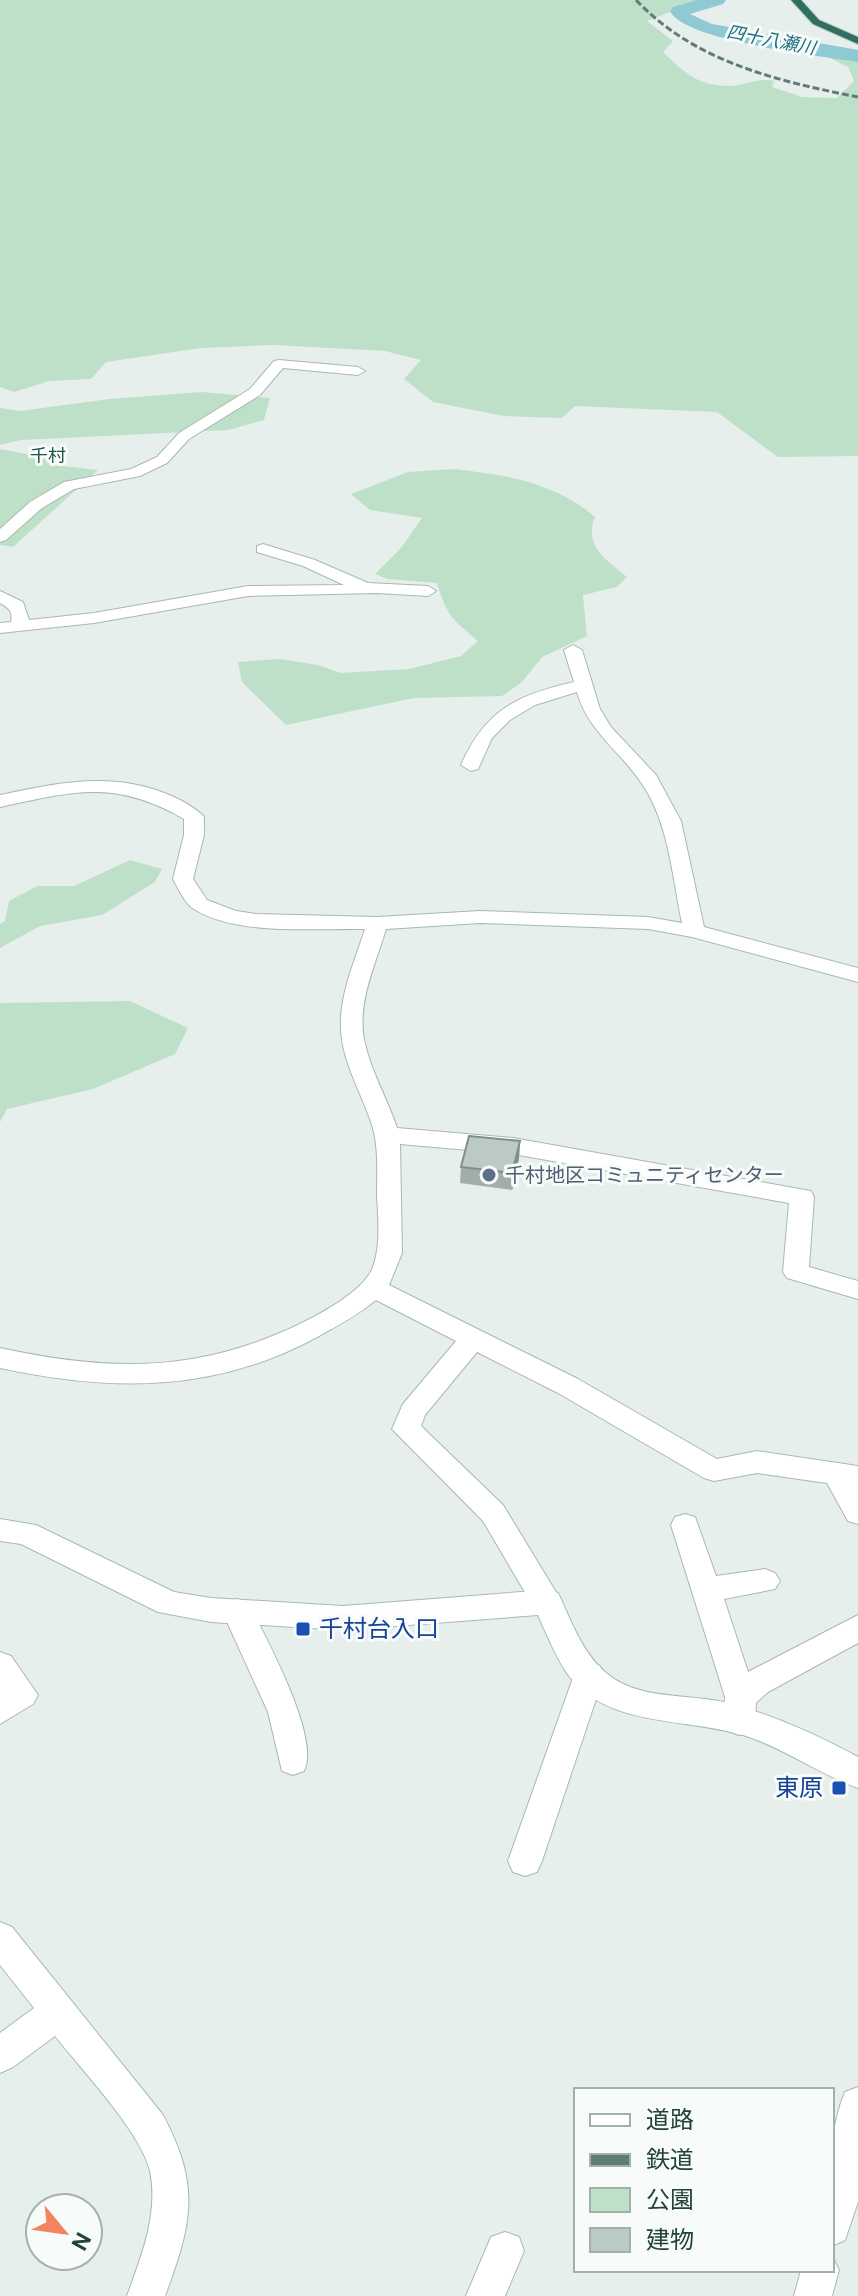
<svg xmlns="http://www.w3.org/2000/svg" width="858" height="2296" viewBox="0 0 858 2296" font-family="'DM Sans','Noto Sans JP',sans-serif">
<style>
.green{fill:#bfe0c8}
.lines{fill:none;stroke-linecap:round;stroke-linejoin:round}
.river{fill:#8ec9d4;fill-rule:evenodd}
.street-casing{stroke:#a8b8b2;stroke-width:2}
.secondary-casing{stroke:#a4bbb3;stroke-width:2}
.highway-casing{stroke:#c2cac8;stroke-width:2}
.street{fill:#fff;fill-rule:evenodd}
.secondary{fill:#fff;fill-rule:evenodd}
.highway{fill:#2f6f62;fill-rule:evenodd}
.rail{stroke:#5f7d75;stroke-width:3;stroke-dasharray:7 3;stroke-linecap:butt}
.wall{fill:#a1aea9}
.shaded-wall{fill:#838d89}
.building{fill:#bbcac4;stroke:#838d89;stroke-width:2}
.service-dot{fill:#5c6f8a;stroke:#f7fbf9;stroke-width:3}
.transit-dot{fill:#1a4fb4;stroke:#f7fbf9;stroke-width:3}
.labels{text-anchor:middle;stroke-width:6;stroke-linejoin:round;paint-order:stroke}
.far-water-label{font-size:18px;font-style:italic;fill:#1c6f80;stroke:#f7fbf9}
.far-neighbourhood-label{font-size:18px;fill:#1f5548;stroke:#f7fbf9}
.service-label{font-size:20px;fill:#4e5e75;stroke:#f7fbf9;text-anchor:start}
.near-transit-label{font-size:24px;fill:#164399;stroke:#f7fbf9;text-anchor:start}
</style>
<rect width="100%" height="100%" fill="#e6efeb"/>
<path class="green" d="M0,0h701l-54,21 26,20 -10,11c22,21 35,34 67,34 17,-1 27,-9 44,-5l-2,6 30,10 35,1 17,-17 -6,-14 -26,-13 5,-2 31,7v397l-80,1 -61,-45 -142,-6 -13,12 -58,-2 -71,-14 -29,-23 17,-19 -36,-9 -112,-6 -72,3 -95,14 -15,17 -42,2 -35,11 -14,-5z
M202,392l68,6 -6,22 -36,10 -207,10 -21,5v-37l20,3 89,-12z
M0,449l43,8 12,8 43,5 -85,77 -13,-2z
M454,469c51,6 100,13 141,48 -12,29 12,43 32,60l-10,10 -34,8 4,41 -45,21 -20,25 -20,14 -88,2 -128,27 -44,-43 -4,-20 41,-3 39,6 23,8 68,-4 52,-13 17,-15c-26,-22 -31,-25 -41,-58l-49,-4 -13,-5 26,-26 21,-30 -52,-8 -19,-16 57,-22z
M130,860l32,9 -7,13 -53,33 -62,11 -40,22v-24l5,-3 4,-20 28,-15h37z
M130,1001l58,27 -13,26 -82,35 -86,20 -7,13v-119z"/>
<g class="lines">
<path class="river" d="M697,0h29l-3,4 -33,10 22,10 146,26v12c-36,-6 -174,-21 -188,-51l3,-4z"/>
<defs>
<path id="street" d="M279,360l79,7 7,4 -7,4 -75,-7 -23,27 -71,44 -22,24 -27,13 -66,13 -32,19 -36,32 -6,2v-13l30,-27 34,-20 67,-13 26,-12 22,-24 71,-44 24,-28z
M263,544l52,16 53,23 60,3 8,5 -8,5 -51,-3 -129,3 -154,27 -94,10v-10l11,-1c2,-11 -2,-14 -11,-19v-12l23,11 6,18 65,-7 154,-27 96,-1 -41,-19 -46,-14v-6z
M573,645l9,5 18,59 11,18 45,48 25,46 23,106 154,41v14l-166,-45 -44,-8 -168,-6 -94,6c-10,34 -29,73 -22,110 6,31 23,59 33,89l116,10 298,53 3,6 -5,70 49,14v18l-71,-21 -4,-6 6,-69 -276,-49 -113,-10 2,109 -13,32 189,94 139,80 40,-8 101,15v58l-10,-3 -21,-38 -70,-10 -43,8 -10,-3 -146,-85 -81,-41 -52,63 -4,11 82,79 59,97 -4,9 -11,3 -11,-3 -53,-90 -91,-92 11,-25 53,-63 -80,-41c-17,14 -37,25 -57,36 -104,57 -206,56 -319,32v-20c98,21 180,26 275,-13 27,-11 88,-40 98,-68 8,-22 5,-49 4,-73 0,-24 2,-49 -6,-72 -10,-30 -29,-61 -30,-93 -2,-34 14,-68 24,-100 -50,-1 -129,7 -171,-20 -9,-5 -16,-21 -21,-30l11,-44v-16c-69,-40 -110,-28 -184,-12v-12c57,-12 110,-24 167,-1 12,5 28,13 37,23v18l-11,44 14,21 29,11 20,3 121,3 103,-6 168,6 34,6c-10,-47 -13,-102 -42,-142 -22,-32 -52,-50 -63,-89l-42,13 -25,15 -18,18 -14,31 -7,2 -10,-6c24,-55 56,-70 113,-83l-10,-32z
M685,1514l10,3 21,59 49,-7 10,4 5,8 -5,8 -51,10 24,73 110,-57v28l-90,49 -12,11 -1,18 -5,10 -11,4 -11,-4 -5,-10 2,-24 -54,-172 4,-8z
M237,1599l11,3c17,35 73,135 56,169l-11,4 -11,-4 -14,-59 -46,-101 4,-9z
M0,1652l11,4 27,39 -5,9 -33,20z
M589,1662l11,4 4,9 -62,186 -5,11 -12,4 -12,-4 -5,-11 66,-186 4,-9z
M858,2087v115l-13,38 -13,6c0,-50 -7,-107 13,-154z
M505,2232l14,5 5,14 -19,45h-39l25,-59z
M832,2256l7,14 -7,26h-38l7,-26h31z"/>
<path id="secondary" d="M0,1519l36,6 138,67 37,6 132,8 204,-16 11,3c13,27 23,58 47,79 32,29 83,21 123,31 45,12 90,32 130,54v31c-39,-14 -72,-39 -112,-52 -58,-19 -136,-7 -177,-60 -13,-18 -22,-41 -31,-61l-195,15 -132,-8 -53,-10 -137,-68 -21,-3z
M0,1922l12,5 151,188c38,72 29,108 2,181h-38c14,-39 32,-82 23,-125 -9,-39 -69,-102 -95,-135l-42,31 -13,6v-40l34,-25 -34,-43z"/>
<path id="highway" d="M791,0h10l18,20 39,17v7l-45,-20z"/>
</defs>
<use href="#street" class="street-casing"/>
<use href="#secondary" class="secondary-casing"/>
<use href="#highway" class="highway-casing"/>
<use href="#street" class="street"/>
<use href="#secondary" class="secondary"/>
<use href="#highway" class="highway"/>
<path class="rail" d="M636,0c59,62 141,81 222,97"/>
</g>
<path class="wall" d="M520,1141l-1,17 -7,32 -52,-7 1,-16z"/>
<path class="shaded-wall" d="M520,1141l-1,17 -7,32v-17z"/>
<path class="building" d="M469,1136l51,5 -8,32 -51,-6z"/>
<circle class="service-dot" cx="489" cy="1175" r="8"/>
<g class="transit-dot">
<rect x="295" y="1621" width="16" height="16" rx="4"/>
<rect x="831" y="1780" width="16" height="16" rx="4"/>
</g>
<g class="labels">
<g class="far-water-label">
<text transform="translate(771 40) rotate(11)" y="6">四十八瀬川</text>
</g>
<g class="far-neighbourhood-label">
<text x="48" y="462">千村</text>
</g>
<g class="service-label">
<text x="505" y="1182">千村地区コミュニティセンター</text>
</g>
<g class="near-transit-label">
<text x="319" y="1637">千村台入口</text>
<text x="823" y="1796" text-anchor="end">東原</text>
</g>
</g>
<rect x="574" y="2088" width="260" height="184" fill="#f7fbf9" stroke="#a3b1ad" stroke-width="2"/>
<rect x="590" y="2114" width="40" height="12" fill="#ffffff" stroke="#a3b1ad" stroke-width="2"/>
<text x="646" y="2128" font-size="24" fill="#24423a">道路</text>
<rect x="590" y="2154" width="40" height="12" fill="#5f7d75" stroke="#a3b1ad" stroke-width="2"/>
<text x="646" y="2168" font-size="24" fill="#24423a">鉄道</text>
<rect x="590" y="2188" width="40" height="24" fill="#bfe0c8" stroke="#a3b1ad" stroke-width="2"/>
<text x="646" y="2208" font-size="24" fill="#24423a">公園</text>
<rect x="590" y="2228" width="40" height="24" fill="#bbcac4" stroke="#a3b1ad" stroke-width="2"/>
<text x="646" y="2248" font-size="24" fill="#24423a">建物</text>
<g transform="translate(64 2232) rotate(119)"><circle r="38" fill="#f7fbf9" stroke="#a3b1ad" stroke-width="2"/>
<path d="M0-6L14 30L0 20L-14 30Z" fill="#f4845f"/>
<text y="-12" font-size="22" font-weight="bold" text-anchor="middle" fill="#24423a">N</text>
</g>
</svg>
